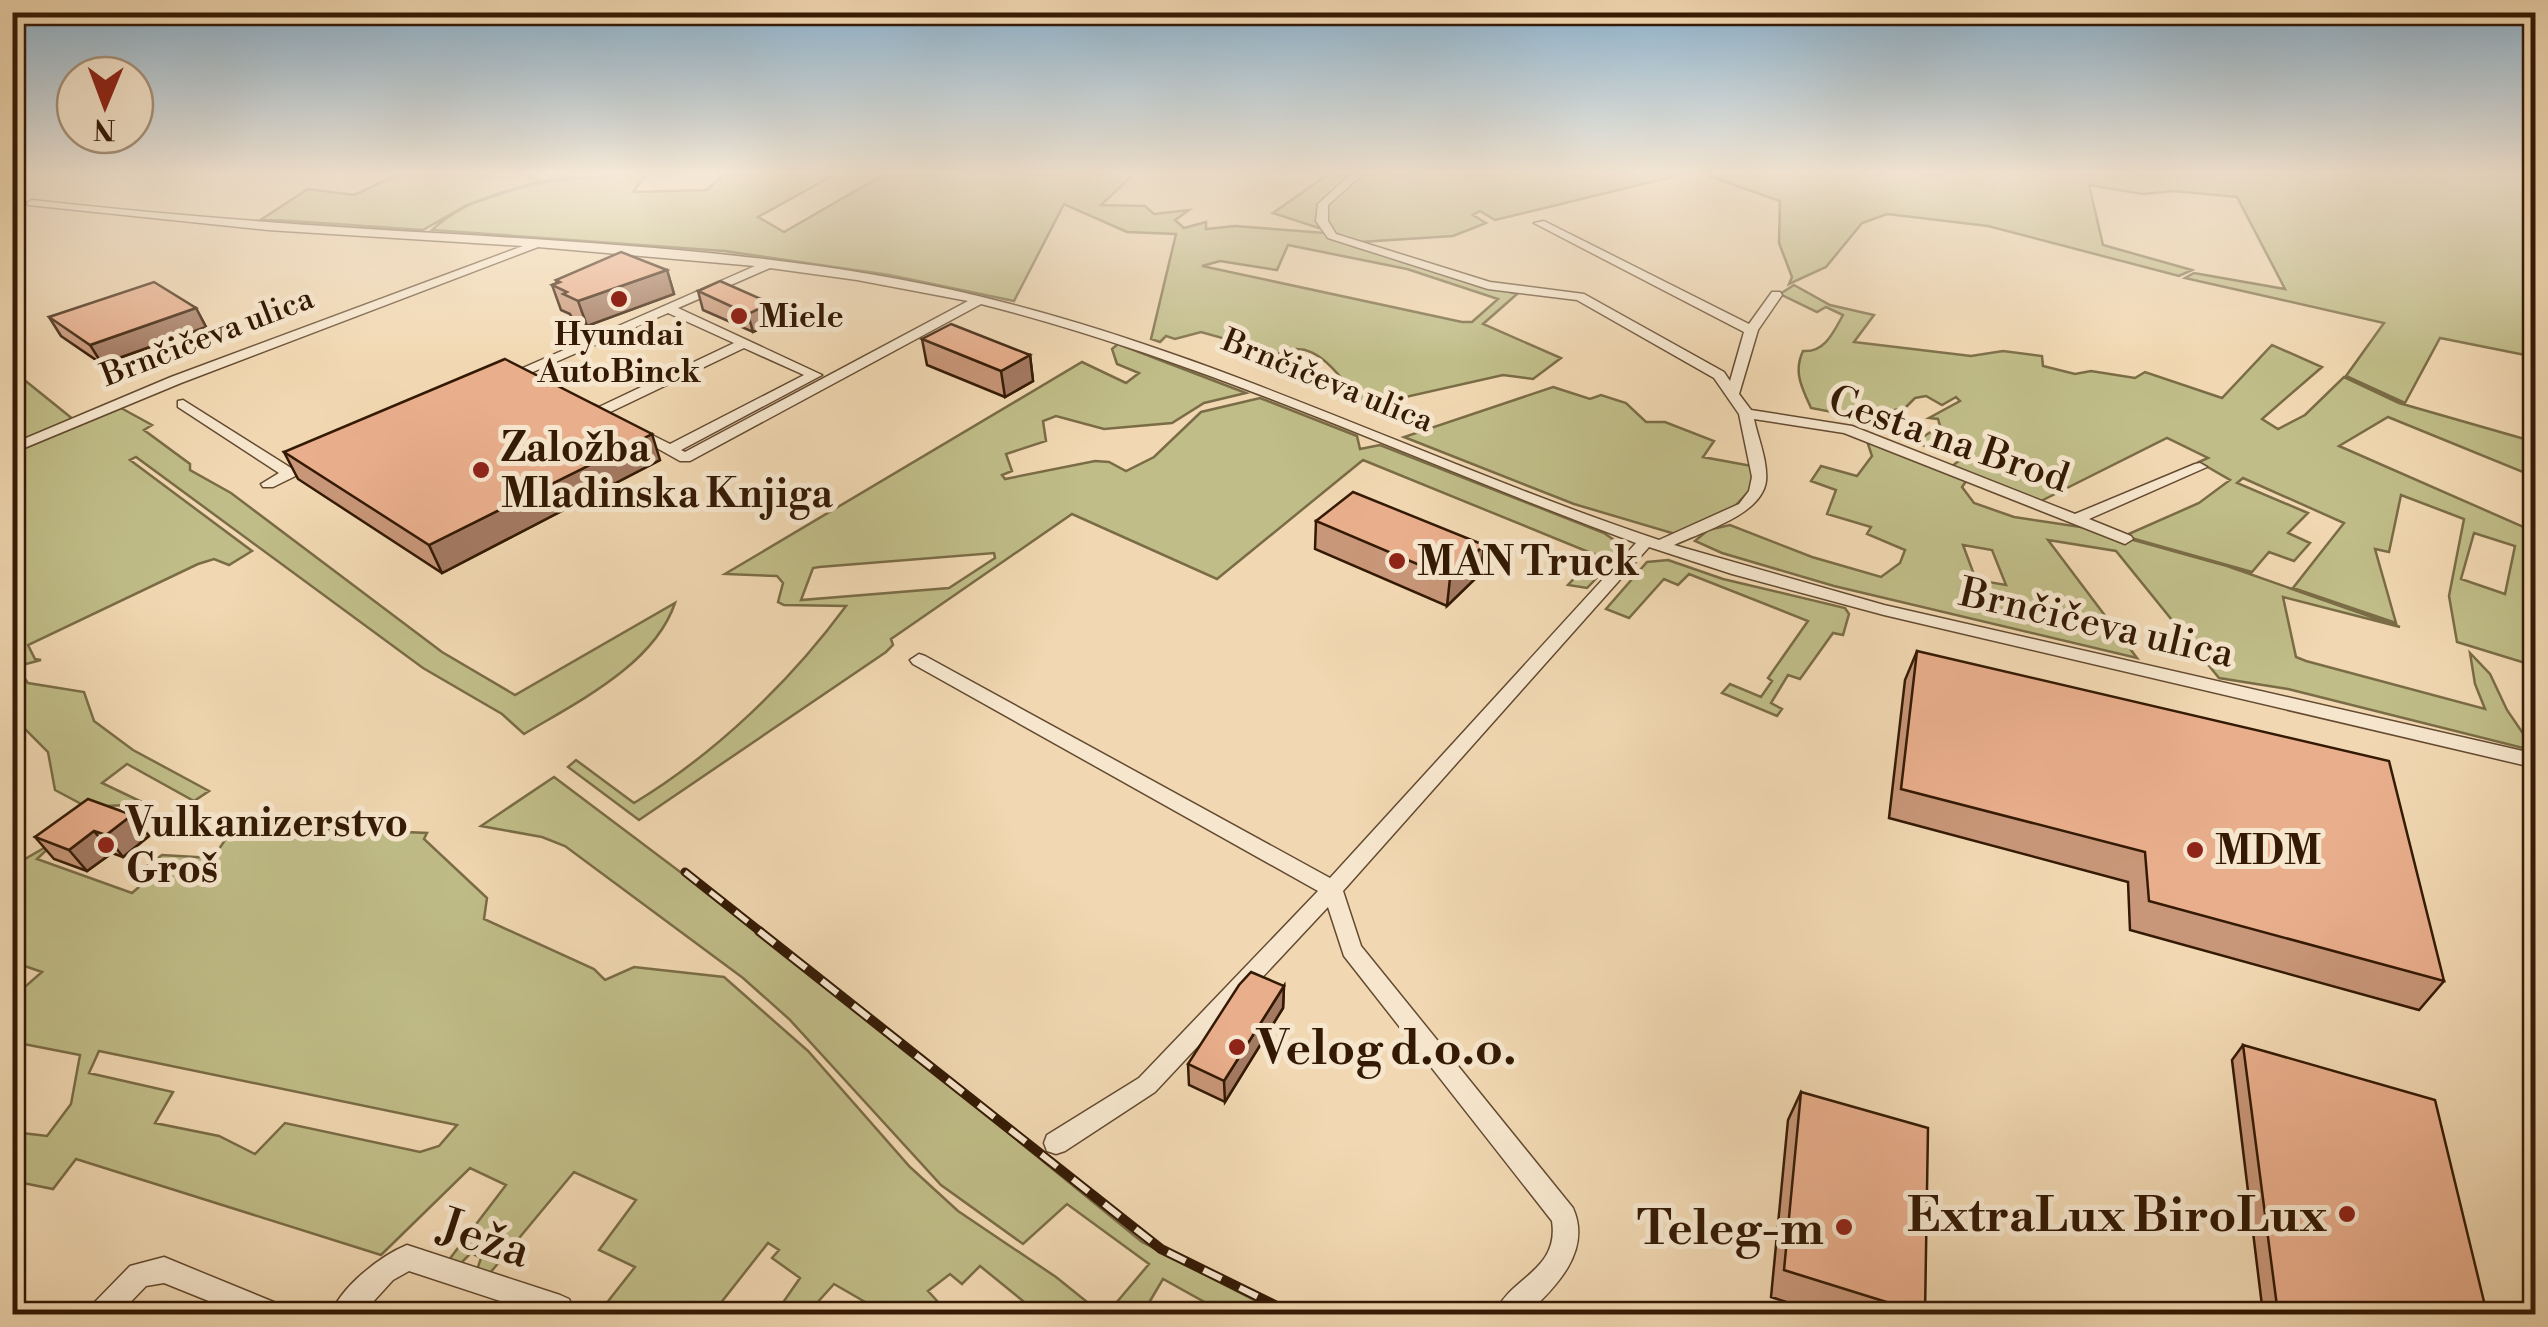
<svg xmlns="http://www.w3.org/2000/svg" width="2548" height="1327" viewBox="0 0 2548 1327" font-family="'Libre Bodoni',serif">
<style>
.green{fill:#c0bd88;stroke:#7a6c46;stroke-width:2.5;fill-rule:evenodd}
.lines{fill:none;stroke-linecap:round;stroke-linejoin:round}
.minor-casing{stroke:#634a30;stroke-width:3}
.minor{fill:#f6e6cd;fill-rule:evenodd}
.rail-far1-casing{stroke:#341a04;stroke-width:9}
.rail-casing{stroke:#341a04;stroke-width:10}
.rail-far1{stroke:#f6e6cd;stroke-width:5;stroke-dasharray:16;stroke-linecap:butt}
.rail{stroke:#f6e6cd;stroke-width:6;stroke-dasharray:20;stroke-linecap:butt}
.wall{fill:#c89678;stroke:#341a04;stroke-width:2.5}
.shaded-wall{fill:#a37a62;stroke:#341a04;stroke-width:2.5}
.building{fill:#e9ae8c;stroke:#341a04;stroke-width:2.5}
.poi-dot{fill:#8f2418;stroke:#f6e6cd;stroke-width:4}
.labels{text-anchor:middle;stroke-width:10;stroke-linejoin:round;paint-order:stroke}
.far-poi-label{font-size:32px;font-weight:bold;fill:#341a04;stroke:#f6e6cd;text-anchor:start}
.far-street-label{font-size:32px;fill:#341a04;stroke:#f6e6cd}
.street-label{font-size:40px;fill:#341a04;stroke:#f6e6cd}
.poi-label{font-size:40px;font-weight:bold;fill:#341a04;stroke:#f6e6cd;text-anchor:start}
.near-poi-label{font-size:48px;font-weight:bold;fill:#341a04;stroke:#f6e6cd;text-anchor:end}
.near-street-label{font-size:48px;fill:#341a04;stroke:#f6e6cd}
</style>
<rect width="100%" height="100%" fill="#f1d8b2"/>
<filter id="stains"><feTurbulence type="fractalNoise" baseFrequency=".002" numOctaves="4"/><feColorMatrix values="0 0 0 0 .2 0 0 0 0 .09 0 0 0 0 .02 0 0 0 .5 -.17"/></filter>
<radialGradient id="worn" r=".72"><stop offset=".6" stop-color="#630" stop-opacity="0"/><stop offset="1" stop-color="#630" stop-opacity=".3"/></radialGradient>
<path class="green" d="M397,175l123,2 -4,-2h62l-36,6 -14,-4 8,5 -69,23 -44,25 -161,-11 46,-30 46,6z
M646,175l-13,17 74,-2 16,-15h111l-76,42 26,15 99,-57h250l-32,30 44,1 9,8 35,-4 -14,10 9,8 22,-6v7l29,-3 90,7 30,14 162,47 -34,30 78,34 -28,21 -30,-4 -137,31c-32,-33 -55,-82 -103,-42l-6,-3 8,-8 -3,-4 -61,-17 -26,7 -9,-3 -6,6 -9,-3 25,-105 -49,-2 -63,-28 -50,97 -125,-26 -165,-24 -292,-21c51,-48 148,-55 214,-55zM1288,245l119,24 91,30 -26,23h-10l-260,-56 18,-5 57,9z
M1327,175h26l-31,24v30l-49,-16z
M1361,175h319l-185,45 -15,-9 -7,4 13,8 -33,13 -93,6 -22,-5 -9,-8 -4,-25z
M1706,175h829v44l-11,-1 11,13 1,106 -5,1 4,3v16l-95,-19 -35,65 -59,-27 38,-53 -199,-45 9,-5 91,16 -48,-92 -63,-6 -31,3 -54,-9 14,60 89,25 -13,6 -191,-50 -101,-12 -25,9 -36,44 -37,17 3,-7 -13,-34 1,-42z
M1794,285l36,20 44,10 -20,27 117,14 32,-5 39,5 1,10 32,8 16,-3 44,7 10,-6 77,26 50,-53 50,22 -60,52 16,10 27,-14 39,-38 55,26 136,39v35l-147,-60 -49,29 196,86v134l-78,-24 -8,-46 15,-77 -63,-24 -12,57 -14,-3 21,74 -103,-35 51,-65 -101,-45 -6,5 71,30 -20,20 22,10 -16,18 -25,-9 -17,20 -128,-36 75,-33 31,-23 -31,-18 9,-4 -41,-20 -128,64 -91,-33 12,-9 -45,-18 25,-16 -2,-7 -9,-1 31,-17 -4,-4 -14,8 -16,-9 -11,2 -10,10 -47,9 -47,-9c-9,-20 -18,-36 -8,-57 22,2 31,-20 40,-36l-17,-8 -9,5 -37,-18zM2474,533l41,13 -10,48 -44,-15z
M1118,344l128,49 -42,10 -32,20 -68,6 -48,-13 -13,5 3,20 -40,13 6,17 -10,4 3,4 90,-18 14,1 17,9 28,-14 47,-45 59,-14 97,38 3,13 20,-4 224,88 13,9 4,11 -34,35 -19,-3 28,-30 -233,-95 -146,119 -145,-65 -181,125 2,6 -7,7 -247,168 -71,-53 8,-7 58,43c81,-49 156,-121 212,-197l-62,-1 -6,-3 5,-19 -6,-7 -52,-2 357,-212 44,21 13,-10 -22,-9 -5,-15zM994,553l1,5 -46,30 -148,12 12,-32 6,-1z
M12,370l62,50 -61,27z
M1553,387l37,12 11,-4 25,8 20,19h19l49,19 -11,16 49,9v22l-17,18 -60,28 -101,-30 -170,-67z
M121,408l31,17 -8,5 46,34v6l41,23 211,159 73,43 160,-92c-21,62 -98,99 -151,131l-22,-20 -79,-46 -287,-211 -6,3 122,91 -23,14 -15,-6 -16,5 -170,81 7,14 6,1 -19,5 -2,7 8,11 56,9 10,29 39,29 76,41 -15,10 -67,-37 -25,19 44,21 -59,3 -32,-17 -7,-38 -35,-35v-264z
M1875,442l92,38 -5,7 12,16 40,14 80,12 133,37 173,61 -117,-30 13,60 10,4 179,48 -10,-25 -5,-31 20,21 17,36 28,41 -247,-62 -69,-11 -103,-127 -68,-11 89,118 -303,-72 -112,-33 -27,-12 13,-11 22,-5 82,32 69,20 19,-14 5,-13 -38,-16 4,-7 -44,-13 9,-24 -25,-9 10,-15 36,10 15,-20 -4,-12zM1963,545l29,5 14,35 -30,-5z
M1668,560l55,19 122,29 4,6 -6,21 -10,-2 -33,46 -12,-4 -17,28 11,6 -5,7 -55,-23 8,-9 31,13 11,-16 -4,-3 40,-57 -119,-47 -11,11 -14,-6 -35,39 -23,-9 41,-47z
M554,777l238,179 350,286 139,72h-55l-63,-35 -13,22 18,13h-50l-7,-5 38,-45 -82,-60 -44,40 -82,-59 -152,-166 -46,-41 -178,-132 -23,-9 -61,-11z
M286,827l141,6 -3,6 63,59 -3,21 110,50 11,11 29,-13 90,10 84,74 102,116 48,44 98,66 46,37h-63l-59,-48 -18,18 -12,-10 -22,17 21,23h-63l-52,-30 -27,30 -23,-13 16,-23 -28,-20 7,-8 -11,-7 -56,71 -17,-4 -4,4h-34l-17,-8 -7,8h-35l37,-47 -36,-17 37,-50 -62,-28 -89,107 -10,-3 6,-18 -10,-5 -13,13 -10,-5 58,-76 -36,-17 -89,87 -305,-96 -23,30 -40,-8v-49l34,4 24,-32 9,-49 -67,-13 -1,-44 30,-26 -29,-10v-96l43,-25 -19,18 95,34 21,-18 -10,-6 19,-14 51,3 12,-18zM99,1051l358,74 -18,21 -19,6 -135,-29 -30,31 -36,-18 -64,-13 18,-31 -84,-19z"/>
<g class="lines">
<defs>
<path id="minor" d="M1350,175h12l-34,30v16l8,13 154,48 94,12 140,78 6,9 14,-49 -210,-109 10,-2 205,103 23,-32h8l2,3 -24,35 -19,64 12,16 101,16 223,88 120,-50 5,-1 7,4 -118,52 42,17 2,3 -8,5 -281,-111 -90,-14c4,19 14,43 12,62 -4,34 -65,51 -92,64l210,60 652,149v14l-652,-153 -152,-41 -83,-27 -306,344 18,55 212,262c19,43 -17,79 -46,106h-32c13,-36 65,-43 57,-93l-208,-265 -16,-49 -173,185 -90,59 -9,3 -9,-3 -3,-8 3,-8 92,-57 179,-187 -405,-227 -3,-4 9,-6 6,2 405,222 306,-335c-219,-81 -429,-182 -655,-239l-291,157h-10l-50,-28 2,-3h10l28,14 134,-69 -60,-27 -140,67h-10l-12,-6v-6l5,-1 12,5 135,-64 -66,-30 -158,69h-10l-2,-3 257,-113 -217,-19 -357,136 -169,70v-9l159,-67 352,-131 -255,-16 -240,-25 -1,-2 5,-3c140,16 279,26 420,34 175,11 354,21 526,62 237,56 451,167 681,244l80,-36 10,-13 3,-14 -13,-63 -25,-36 -137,-78 -89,-11 -160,-51 -12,-17 2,-17zM770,268l87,12 111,21 -283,151 -4,-2 141,-75 -144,-67z
M183,400l108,68 26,-10 7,4 -51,25h-10l-2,-3 18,-11 -101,-66v-6z
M407,1245l153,50 9,4 4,9 -2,6h-31l-131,-43 -16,9 -31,34h-31c10,-27 49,-58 76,-69z
M164,1257l117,48 4,9h-44l-77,-31 -18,3 -27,28h-31l4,-9 38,-39z"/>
</defs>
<use href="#minor" class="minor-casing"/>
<use href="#minor" class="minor"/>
<defs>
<path id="rail-far1" d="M685,872l77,61"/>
<path id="rail" d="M759,931l402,318 132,65"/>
</defs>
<use href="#rail-far1" class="rail-far1-casing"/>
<use href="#rail" class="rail-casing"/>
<use href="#rail-far1" class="rail-far1"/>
<use href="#rail" class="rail"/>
</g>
<path class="wall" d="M667,270l7,24 -87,32 -15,-8 -2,-4 -9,-4 -9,-25 5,-2 -1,-3z
M698,291l72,12 5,19 -22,10 -50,-22z
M196,308l10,19 -104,37 -41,-28 -12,-19z
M922,339l108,16 3,26 -28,16 -78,-32z
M284,452l376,8 -218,113 -144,-94z
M1316,521l165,52 -34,33 -132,-57z
M1917,651l527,330 -25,29 -289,-80 -2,-48 -239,-64 16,-138z
M132,815l17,21 -26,21 -11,-4 -25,18 -33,-12 -19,-22z
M1284,986l-1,22 -58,94 -36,-17 -1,-21z
M2243,1045l244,269h-224l-31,-254z
M1801,1092l124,222h-101l-53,-17 17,-177z"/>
<path class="shaded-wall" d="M667,270l7,24 -87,32 -9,-25z
M770,303l5,19 -22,10 -5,-18z
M196,308l10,19 -104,37 -12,-19z
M1030,355l3,26 -28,16 -4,-26z
M652,434l8,26 -218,113 -13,-28z
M1484,545l-3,28 -34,33 3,-28z
M132,815l17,21 -26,21 -17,-22z
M94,831l18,22 -25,18 -18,-21z
M1284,986l-1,22 -58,94 -1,-21z"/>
<path class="building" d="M621,252l46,18 -89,31 -15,-7 4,-2 -15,-7 8,-3 -4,-2z
M720,281l50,22 -22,11 -50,-23z
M154,282l42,26 -106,37 -41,-28z
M951,324l79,31 -29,16 -79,-32z
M505,359l147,75 -223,111 -145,-93z
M1353,492l131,53 -34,33 -134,-57z
M1917,651l472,110 55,220 -295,-80 -4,-49 -244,-63z
M88,799l44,16 -26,20 -12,-4 -25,19 -34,-13z
M1251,972l33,14 -60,95 -36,-17 51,-79z
M2243,1045l192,55 52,214h-209z
M1801,1092l127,36 -3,186 -141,-44z"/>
<linearGradient id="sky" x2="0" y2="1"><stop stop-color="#8bb5d4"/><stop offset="0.48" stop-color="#f9eddc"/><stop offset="1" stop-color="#f9eddc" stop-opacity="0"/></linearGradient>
<rect width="2548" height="361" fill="url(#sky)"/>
<g class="poi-dot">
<circle cx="619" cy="299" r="10"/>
<circle cx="739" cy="316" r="10"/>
<circle cx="481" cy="470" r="10"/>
<circle cx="1397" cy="561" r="10"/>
<circle cx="106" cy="845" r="10"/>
<circle cx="2195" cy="850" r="10"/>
<circle cx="1237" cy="1047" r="10"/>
<circle cx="2347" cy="1214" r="10"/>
<circle cx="1844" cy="1227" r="10"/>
</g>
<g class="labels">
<g class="far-poi-label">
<text x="759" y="327">Miele</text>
<text x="619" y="345" text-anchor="middle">Hyundai<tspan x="619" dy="37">AutoBinck</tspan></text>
</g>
<g class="far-street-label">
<text transform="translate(207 336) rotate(-21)" y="11">Brnčičeva ulica</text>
<text transform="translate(1328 380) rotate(22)" y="11">Brnčičeva ulica</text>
</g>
<g class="street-label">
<text transform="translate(1949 438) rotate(19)" y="14">Cesta na Brod</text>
<text transform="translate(2097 622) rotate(13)" y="14">Brnčičeva ulica</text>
</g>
<g class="poi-label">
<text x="501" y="461">Založba<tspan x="501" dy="46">Mladinska Knjiga</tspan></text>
<text x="1417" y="575">MAN Truck</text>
<text x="126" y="836">Vulkanizerstvo<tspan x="126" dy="46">Groš</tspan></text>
<text x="2215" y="864">MDM</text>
</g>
<g class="near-poi-label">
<text x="1257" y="1064" text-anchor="start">Velog d.o.o.</text>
<text x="2327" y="1231">ExtraLux BiroLux</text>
<text x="1824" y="1244">Teleg-m</text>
</g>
<g class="near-street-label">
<text transform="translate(485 1237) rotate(18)" y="17">Ježa</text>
</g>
</g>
<rect width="2548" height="1327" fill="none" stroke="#f1d8b2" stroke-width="50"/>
<rect x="15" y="15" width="2518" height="1297" fill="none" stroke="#341a04" stroke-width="5"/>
<rect x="25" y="25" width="2498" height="1277" fill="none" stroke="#341a04" stroke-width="2.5"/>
<g transform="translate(105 105) rotate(181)"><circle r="48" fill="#f6e6cd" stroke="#a8947d" stroke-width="2.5"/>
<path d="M0-8L18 38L0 25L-18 38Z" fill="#8f2418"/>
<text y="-15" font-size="28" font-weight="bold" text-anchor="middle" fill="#341a04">N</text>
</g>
<rect width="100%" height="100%" filter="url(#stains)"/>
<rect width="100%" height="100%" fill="url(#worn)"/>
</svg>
